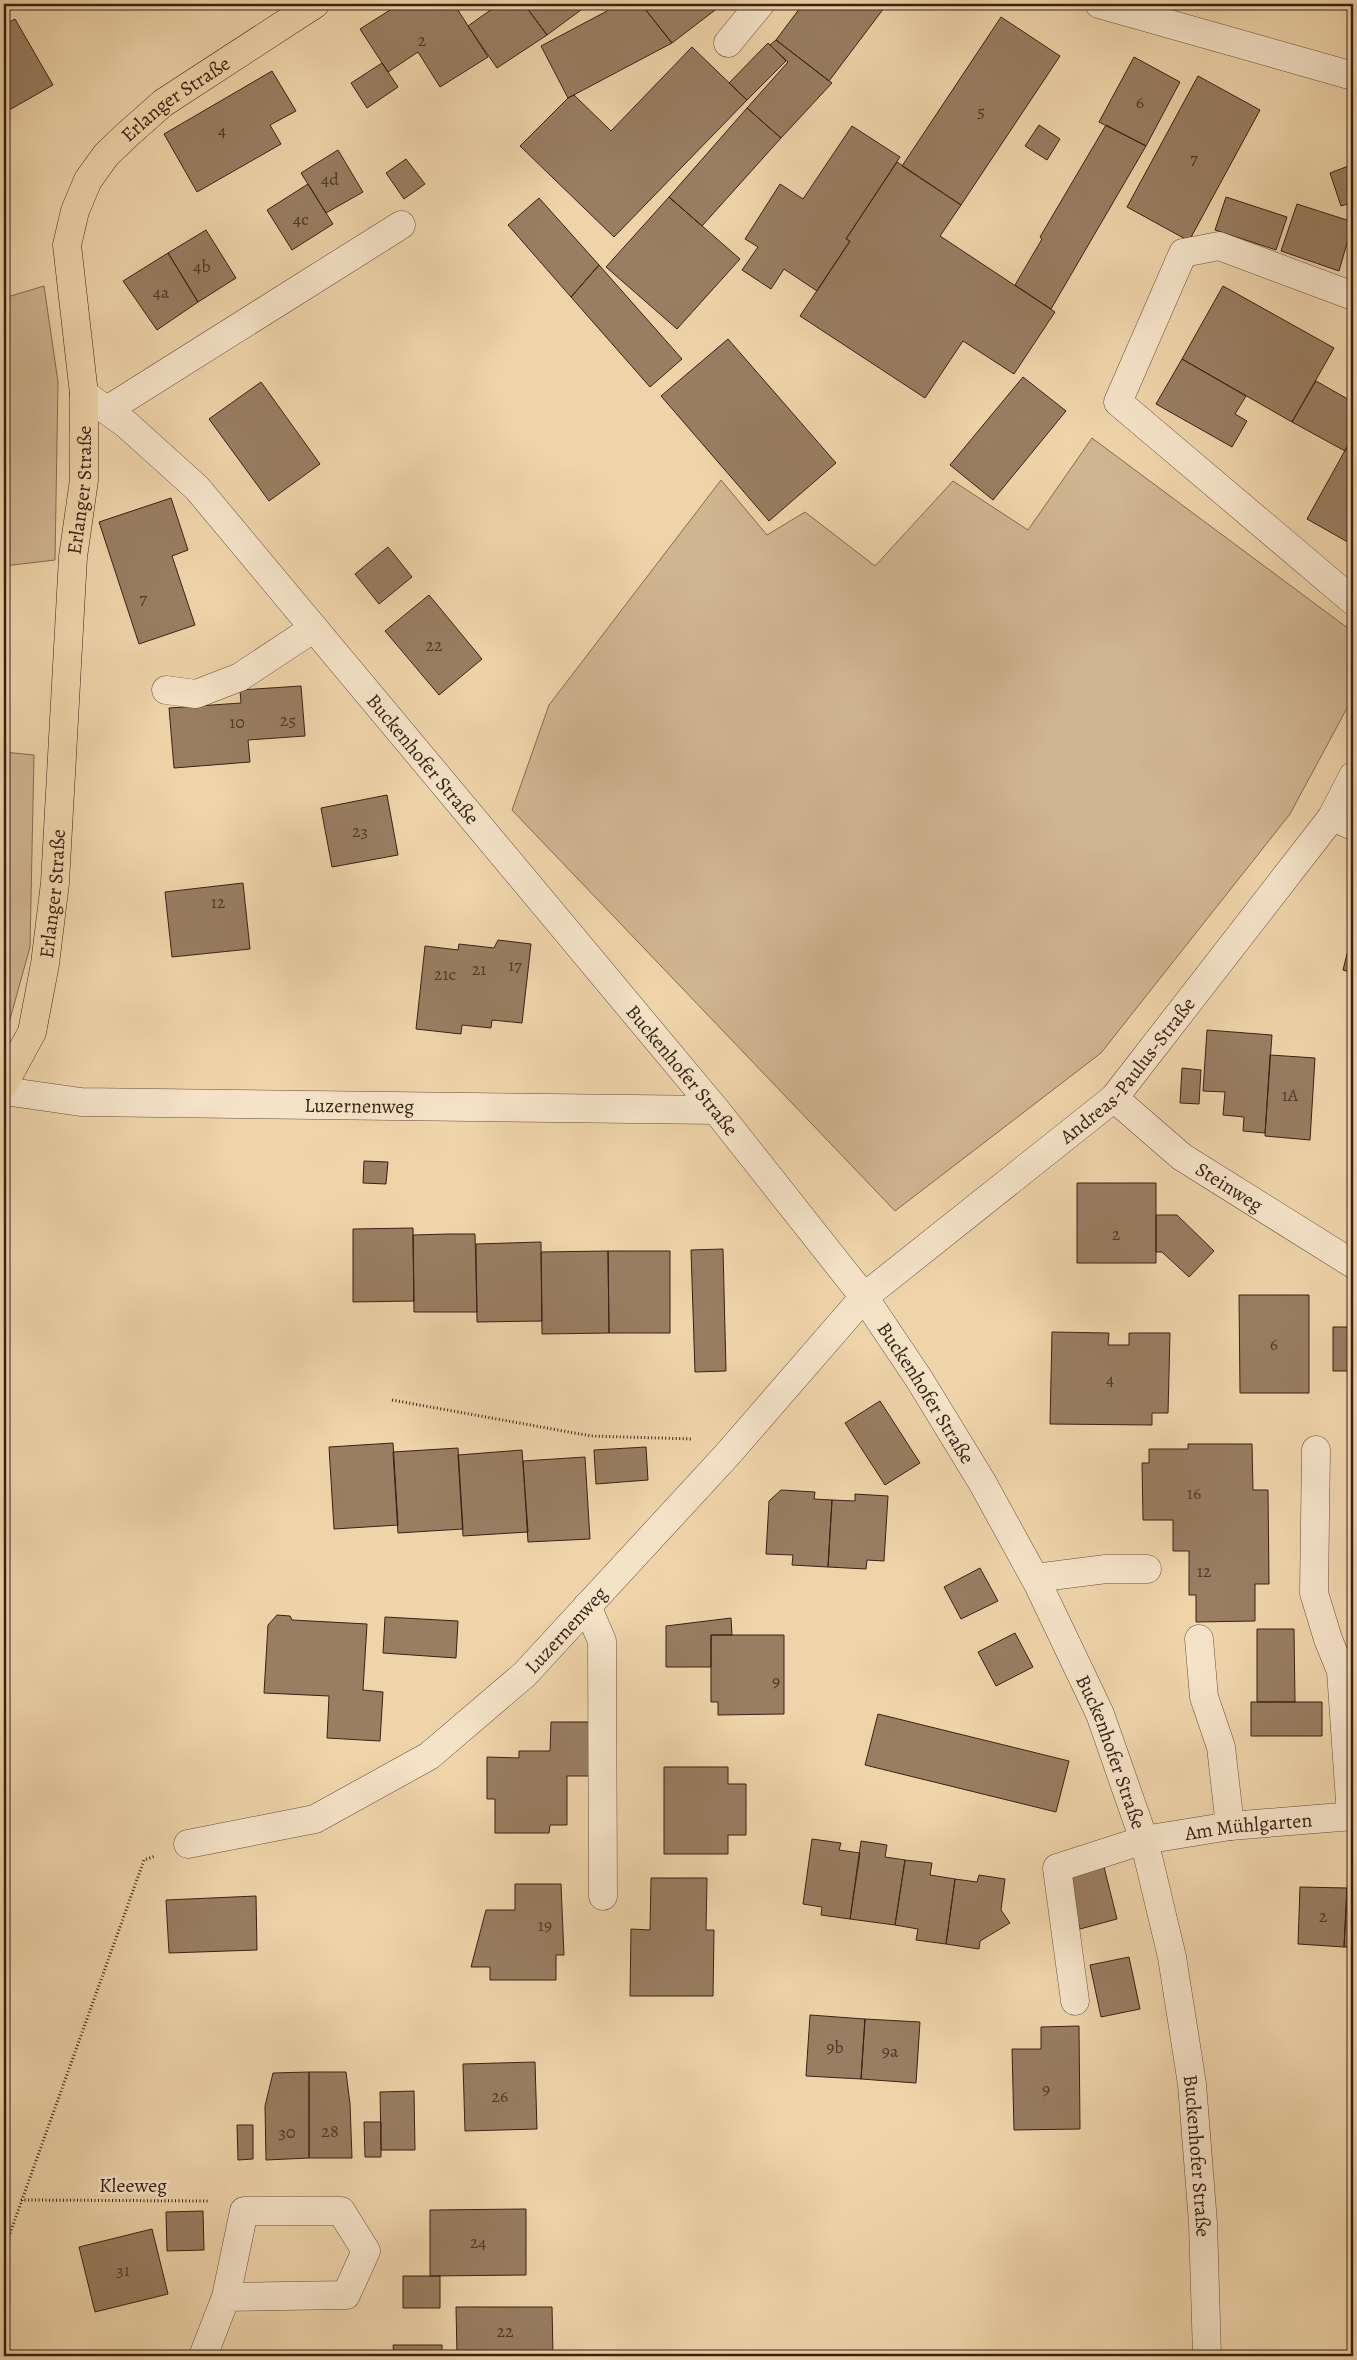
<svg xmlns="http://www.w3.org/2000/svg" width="1357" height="2360" viewBox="0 0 1357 2360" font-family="Alegreya,serif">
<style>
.green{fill:#d0b591;stroke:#866a53}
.building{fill:#997e62;stroke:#3b2015}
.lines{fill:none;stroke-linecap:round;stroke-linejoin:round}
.minor-casing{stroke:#684d3a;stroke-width:29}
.major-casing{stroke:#3b2015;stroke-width:29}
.path{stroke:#3b2015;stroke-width:3;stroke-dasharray:1 2.5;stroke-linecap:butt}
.minor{stroke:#f5e3c8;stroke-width:28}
.major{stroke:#efd4aa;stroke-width:28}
.labels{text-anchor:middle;stroke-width:5;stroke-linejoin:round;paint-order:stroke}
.number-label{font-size:18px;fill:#523828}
.street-label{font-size:20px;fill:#3b2015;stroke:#f5e3c8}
</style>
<rect width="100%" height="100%" fill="#efd4aa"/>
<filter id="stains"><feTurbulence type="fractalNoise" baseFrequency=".004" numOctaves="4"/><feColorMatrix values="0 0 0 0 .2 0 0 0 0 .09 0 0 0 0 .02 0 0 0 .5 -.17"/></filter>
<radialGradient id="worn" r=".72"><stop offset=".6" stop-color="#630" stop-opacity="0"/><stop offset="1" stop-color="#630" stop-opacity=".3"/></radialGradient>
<path class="green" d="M44,286l14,96 -3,178 -51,6v-268z
M1092,438l261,194v65l-63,117 -189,239 -206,158 -383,-401 37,-105 172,-225 46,55 38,-23 70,54 78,-85 75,49z
M4,752l30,3 -4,192 -26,94z"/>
<path class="building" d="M57,4h19l-18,3z
M393,4h61l34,53 -48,30 -22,-35 -30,20 -28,-43 30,-19 -2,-3z
M499,4h25l23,31 -50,33 -29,-42z
M524,4h65l-42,31z
M602,4h39l31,39 -104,55 -27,-52 66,-35z
M641,4h82l-51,39z
M803,4h76l5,4 -55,73 -53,-41z
M1001,17l59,39 -99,149 -59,-39z
M15,19l38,66 -49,28v-88z
M776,40l56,43 -51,55 -34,-30 41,-46 -18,-17z
M768,43l18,18 -39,39 -18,-17z
M692,47l55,53 -133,137 -94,-91 48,-48 6,-3 37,36z
M1134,57l46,25 -34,64 -47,-24z
M382,63l16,24 -31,21 -16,-25z
M272,71l24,40 -26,14 11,19 -84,48 -33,-58z
M1198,76l62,34 -71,131 -62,-34z
M747,108l34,30 -79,88 -33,-29z
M1039,125l21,14 -13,21 -22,-14z
M1106,125l40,21 -95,163 -36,-24 27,-46 -2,-2z
M852,126l48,31 -54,82 4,2 -33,50 -33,-22 -13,20 -29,-19 16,-23 -13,-8 35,-55 23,15z
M338,150l25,42 -37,21 -25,-40z
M406,159l19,25 -21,15 -18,-26z
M897,162l64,43 -21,31 115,76 -41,62 -51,-33 -38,57 -125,-82 50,-75 -4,-2z
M1351,165l2,8v29l-12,4 -11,-33z
M308,184l25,40 -41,26 -25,-40z
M669,197l71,62 -63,70 -71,-62z
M1226,197l61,20 -11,33 -61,-20z
M539,198l60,67 -28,32 -63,-72z
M1297,204l56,18 -14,49 -58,-20z
M206,230l30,48 -38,24 -30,-49z
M168,253l30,49 -41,28 -34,-49z
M599,265l83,94 -32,28 -79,-90z
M1223,286l111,62 -42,74 -110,-63z
M728,339l108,124 -67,58 -108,-125z
M1182,359l64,37 -11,18 12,7 -15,26 -76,-43z
M1023,377l43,34 -73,89 -43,-35z
M1316,381l37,21v34l-8,15 -53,-29z
M261,382l59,82 -51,37 -60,-82z
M1353,436v109l-46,-26z
M171,498l17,52 -16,6 23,69 -56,19 -40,-122z
M388,547l24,30 -33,27 -24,-30z
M429,595l53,64 -43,36 -54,-64z
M301,686l4,50 -57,4 2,22 -76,6 -5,-60 72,-5 -1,-13z
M387,795l11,60 -66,12 -11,-59z
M243,883l7,66 -78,8 -7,-65z
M1353,930v43l-10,-3z
M498,940l33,4 -9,79 -30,-3 -1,8 -29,-3 -1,9 -45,-5 9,-83 33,4 1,-6 35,4z
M1207,1030l65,5 -7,98 -22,-2 1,-14 -21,-2 2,-23 -22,-1z
M1270,1055l45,3 -5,82 -45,-4z
M1182,1068l19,2 -2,34 -19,-1z
M364,1161l24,1 -2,22 -23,-1z
M1077,1183h79v80h-79z
M1156,1215h21l37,36 -25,26 -27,-25h-6z
M413,1228l1,73 -61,1v-73z
M448,1234h27l2,78h-63l-1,-77z
M541,1242l1,79 -65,1 -1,-78z
M723,1249l3,122 -31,1 -4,-122z
M608,1251l1,82 -67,1 -1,-82z
M608,1251h62v82h-61z
M1239,1295h70v98h-69z
M1333,1327h20v44h-20z
M1052,1332l57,1 -1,12h21v-12h41l-2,80h-16v12l-102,-1z
M880,1401l40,62 -35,22 -40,-62z
M393,1443l5,82 -64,4 -5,-82z
M1188,1444h64l1,46h15l1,94h-14v37l-59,1v-27h-7v-44h-16v-31h-30l-1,-57h7v-14h39z
M646,1447l2,33 -52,4 -2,-34z
M458,1448l5,81 -65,4 -5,-81z
M522,1450l6,82 -65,4 -5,-81z
M585,1457l5,82 -62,3 -5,-81z
M781,1490l34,2 -1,7 18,1 -4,67 -36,-2 1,-10 -27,-1 3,-53z
M855,1494l33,2 -4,65 -17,-1 -1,9 -38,-2 4,-67 23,1z
M980,1568l18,33 -37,18 -17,-32z
M277,1615l13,1 2,4 75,4 -4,66 20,2 -3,49 -53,-3 2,-42 -65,-3 4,-68z
M385,1617l73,4 -2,37 -73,-5z
M731,1618l1,17h-21v32h-45v-41z
M1257,1629h37l1,73h-38z
M1015,1633l18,34 -37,19 -18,-34z
M711,1635h73v79l-66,1v-13h-7z
M1251,1702h71v34h-71z
M878,1714l191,47 -13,51 -191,-47z
M551,1722h41l-1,54h-24v49h-17l-1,8h-54v-34h-8v-42l32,1v-7h31z
M664,1767h64v17h18v51h-18v19h-64z
M812,1839l29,4 -2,7 21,3 -10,66 -29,-4 1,-8 -19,-3z
M861,1841l26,4 -2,12 20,3 -10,65 -45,-6z
M905,1860l27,3 -2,12 25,4 -9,65 -30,-4 2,-11 -23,-4z
M1104,1867l13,52 -37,10 -14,-52z
M979,1875l26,4 -4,31 9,13 -30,18 -1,8 -33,-5 9,-65 22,3z
M651,1878h56l-1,52h8l-1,66h-83l1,-67 19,1z
M515,1884h46l3,71h-8v25h-66v-13h-19l15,-57h29z
M1300,1887l47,1 -3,59 -46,-3z
M1347,1888h6v59h-9z
M256,1896l1,54 -88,3 -3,-53z
M1129,1957l11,52 -39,8 -11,-52z
M810,2015l55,4 -4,60 -55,-3z
M865,2019l55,3 -4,61 -55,-4z
M1079,2026l1,103 -66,1 -2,-81h29v-22z
M535,2062l2,67 -72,2 -2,-67z
M309,2072v86l-43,2 -1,-54 8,-33z
M309,2072h37l4,32 2,54h-43z
M414,2091l1,59h-34l-1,-58z
M364,2122h17v35h-16z
M237,2125h16v34l-15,1z
M526,2209v66l-96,1v-66z
M203,2211l1,39 -37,1 -1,-39z
M152,2229l16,65 -73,18 -16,-65z
M403,2276h37v32h-37z
M456,2307h96l1,49h-96z
M393,2345h49v11h-48z
M115,2353l1,3h-14z"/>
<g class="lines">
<defs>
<g id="minor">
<path d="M1099,4l254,72"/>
<path d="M728,43l32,-39"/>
<path d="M1353,296l-134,-50 -36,7 -65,149 235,199"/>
<path id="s1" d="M84,394l42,30 71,64 519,622 148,187 55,82 63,103 56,102 62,130 44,126 28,117 20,127 11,139 4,133"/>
<path d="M107,410l294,-185"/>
<path d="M166,690l30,4 44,-17 74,-49"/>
<path d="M1332,817l21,9"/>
<path id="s2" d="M4,1091l77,11 635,8"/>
<path id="s3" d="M1114,1098l68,59 171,107"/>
<path d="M1316,1450l-2,143 14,46 13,32 10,145"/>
<path d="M1035,1578l71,-9h41"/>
<path d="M587,1606l15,35 1,255"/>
<path d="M1199,1639l5,58 17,50 9,79"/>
<path id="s4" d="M188,1844l127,-25 114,-63 96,-82 202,-219 137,-158 250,-199 218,-281 21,-41"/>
<path id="s5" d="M1075,2001l-18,-133 87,-28 86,-14 123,-10"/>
<path d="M203,2356l23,-59 18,-86h97l25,40 -20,44 -120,2"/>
</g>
<g id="major">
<path id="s6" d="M4,1084l28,-52 13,-68 10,-81 18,-326 11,-77v-86l-17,-149 8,-34 13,-31 18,-25 22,-21 35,-31 152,-99"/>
</g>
</defs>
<use href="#minor" class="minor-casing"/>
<use href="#major" class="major-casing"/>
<path class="path" d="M392,1400l199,36 102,3
M21,2200l189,1
M4,2250l140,-390 11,-4"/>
<use href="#minor" class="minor"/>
<use href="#major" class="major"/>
</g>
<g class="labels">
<g class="number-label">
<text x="422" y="46">2</text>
<text x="1140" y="108">6</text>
<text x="981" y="117">5</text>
<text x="222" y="136">4</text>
<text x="1194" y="164">7</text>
<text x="330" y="185">4d</text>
<text x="301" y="225">4c</text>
<text x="202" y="272">4b</text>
<text x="161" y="298">4a</text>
<text x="143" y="604">7</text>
<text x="434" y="651">22</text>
<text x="288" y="726">25</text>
<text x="237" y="728">10</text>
<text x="360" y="837">23</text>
<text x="218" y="908">12</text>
<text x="515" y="971">17</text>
<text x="479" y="975">21</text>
<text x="445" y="980">21c</text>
<text x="1290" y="1101">1A</text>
<text x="1116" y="1240">2</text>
<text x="1274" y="1350">6</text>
<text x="1110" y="1385">4</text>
<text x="1194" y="1499">16</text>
<text x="1204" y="1577">12</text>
<text x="776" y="1687">9</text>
<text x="1323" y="1922">2</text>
<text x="545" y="1931">19</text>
<text x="835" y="2053">9b</text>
<text x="890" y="2057">9a</text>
<text x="1046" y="2095">9</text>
<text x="500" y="2102">26</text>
<text x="330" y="2137">28</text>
<text x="287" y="2138">30</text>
<text x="478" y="2248">24</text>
<text x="123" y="2276">31</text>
<text x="505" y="2337">22</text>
</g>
<g class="street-label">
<text dy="7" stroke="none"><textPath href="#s6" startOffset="1039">Erlanger Straße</textPath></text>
<text dy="7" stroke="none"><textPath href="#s6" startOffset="604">Erlanger Straße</textPath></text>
<text dy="7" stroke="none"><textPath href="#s1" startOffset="500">Buckenhofer Straße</textPath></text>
<text dy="7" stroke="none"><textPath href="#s6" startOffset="199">Erlanger Straße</textPath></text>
<text dy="7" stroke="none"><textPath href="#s4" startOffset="1242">Andreas-Paulus-Straße</textPath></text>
<text dy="7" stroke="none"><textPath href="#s1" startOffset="905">Buckenhofer Straße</textPath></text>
<text dy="7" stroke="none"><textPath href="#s2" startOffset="356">Luzernenweg</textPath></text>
<text dy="7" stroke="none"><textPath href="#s3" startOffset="146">Steinweg</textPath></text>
<text dy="7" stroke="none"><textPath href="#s1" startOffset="1310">Buckenhofer Straße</textPath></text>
<text dy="7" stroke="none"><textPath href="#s4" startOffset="446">Luzernenweg</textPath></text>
<text dy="7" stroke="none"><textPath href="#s1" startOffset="1715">Buckenhofer Straße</textPath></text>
<text dy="7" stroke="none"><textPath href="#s5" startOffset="331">Am Mühlgarten</textPath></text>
<text dy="7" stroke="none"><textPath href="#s1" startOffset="2130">Buckenhofer Straße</textPath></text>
<text x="133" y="2192">Kleeweg</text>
</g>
</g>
<rect width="1357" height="2360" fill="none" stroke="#efd4aa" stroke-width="20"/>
<rect x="5" y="5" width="1347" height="2350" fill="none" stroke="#3b2015" stroke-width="2.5"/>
<rect x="10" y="10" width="1337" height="2340" fill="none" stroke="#3b2015"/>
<rect width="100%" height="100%" filter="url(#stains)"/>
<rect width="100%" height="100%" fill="url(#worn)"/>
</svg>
